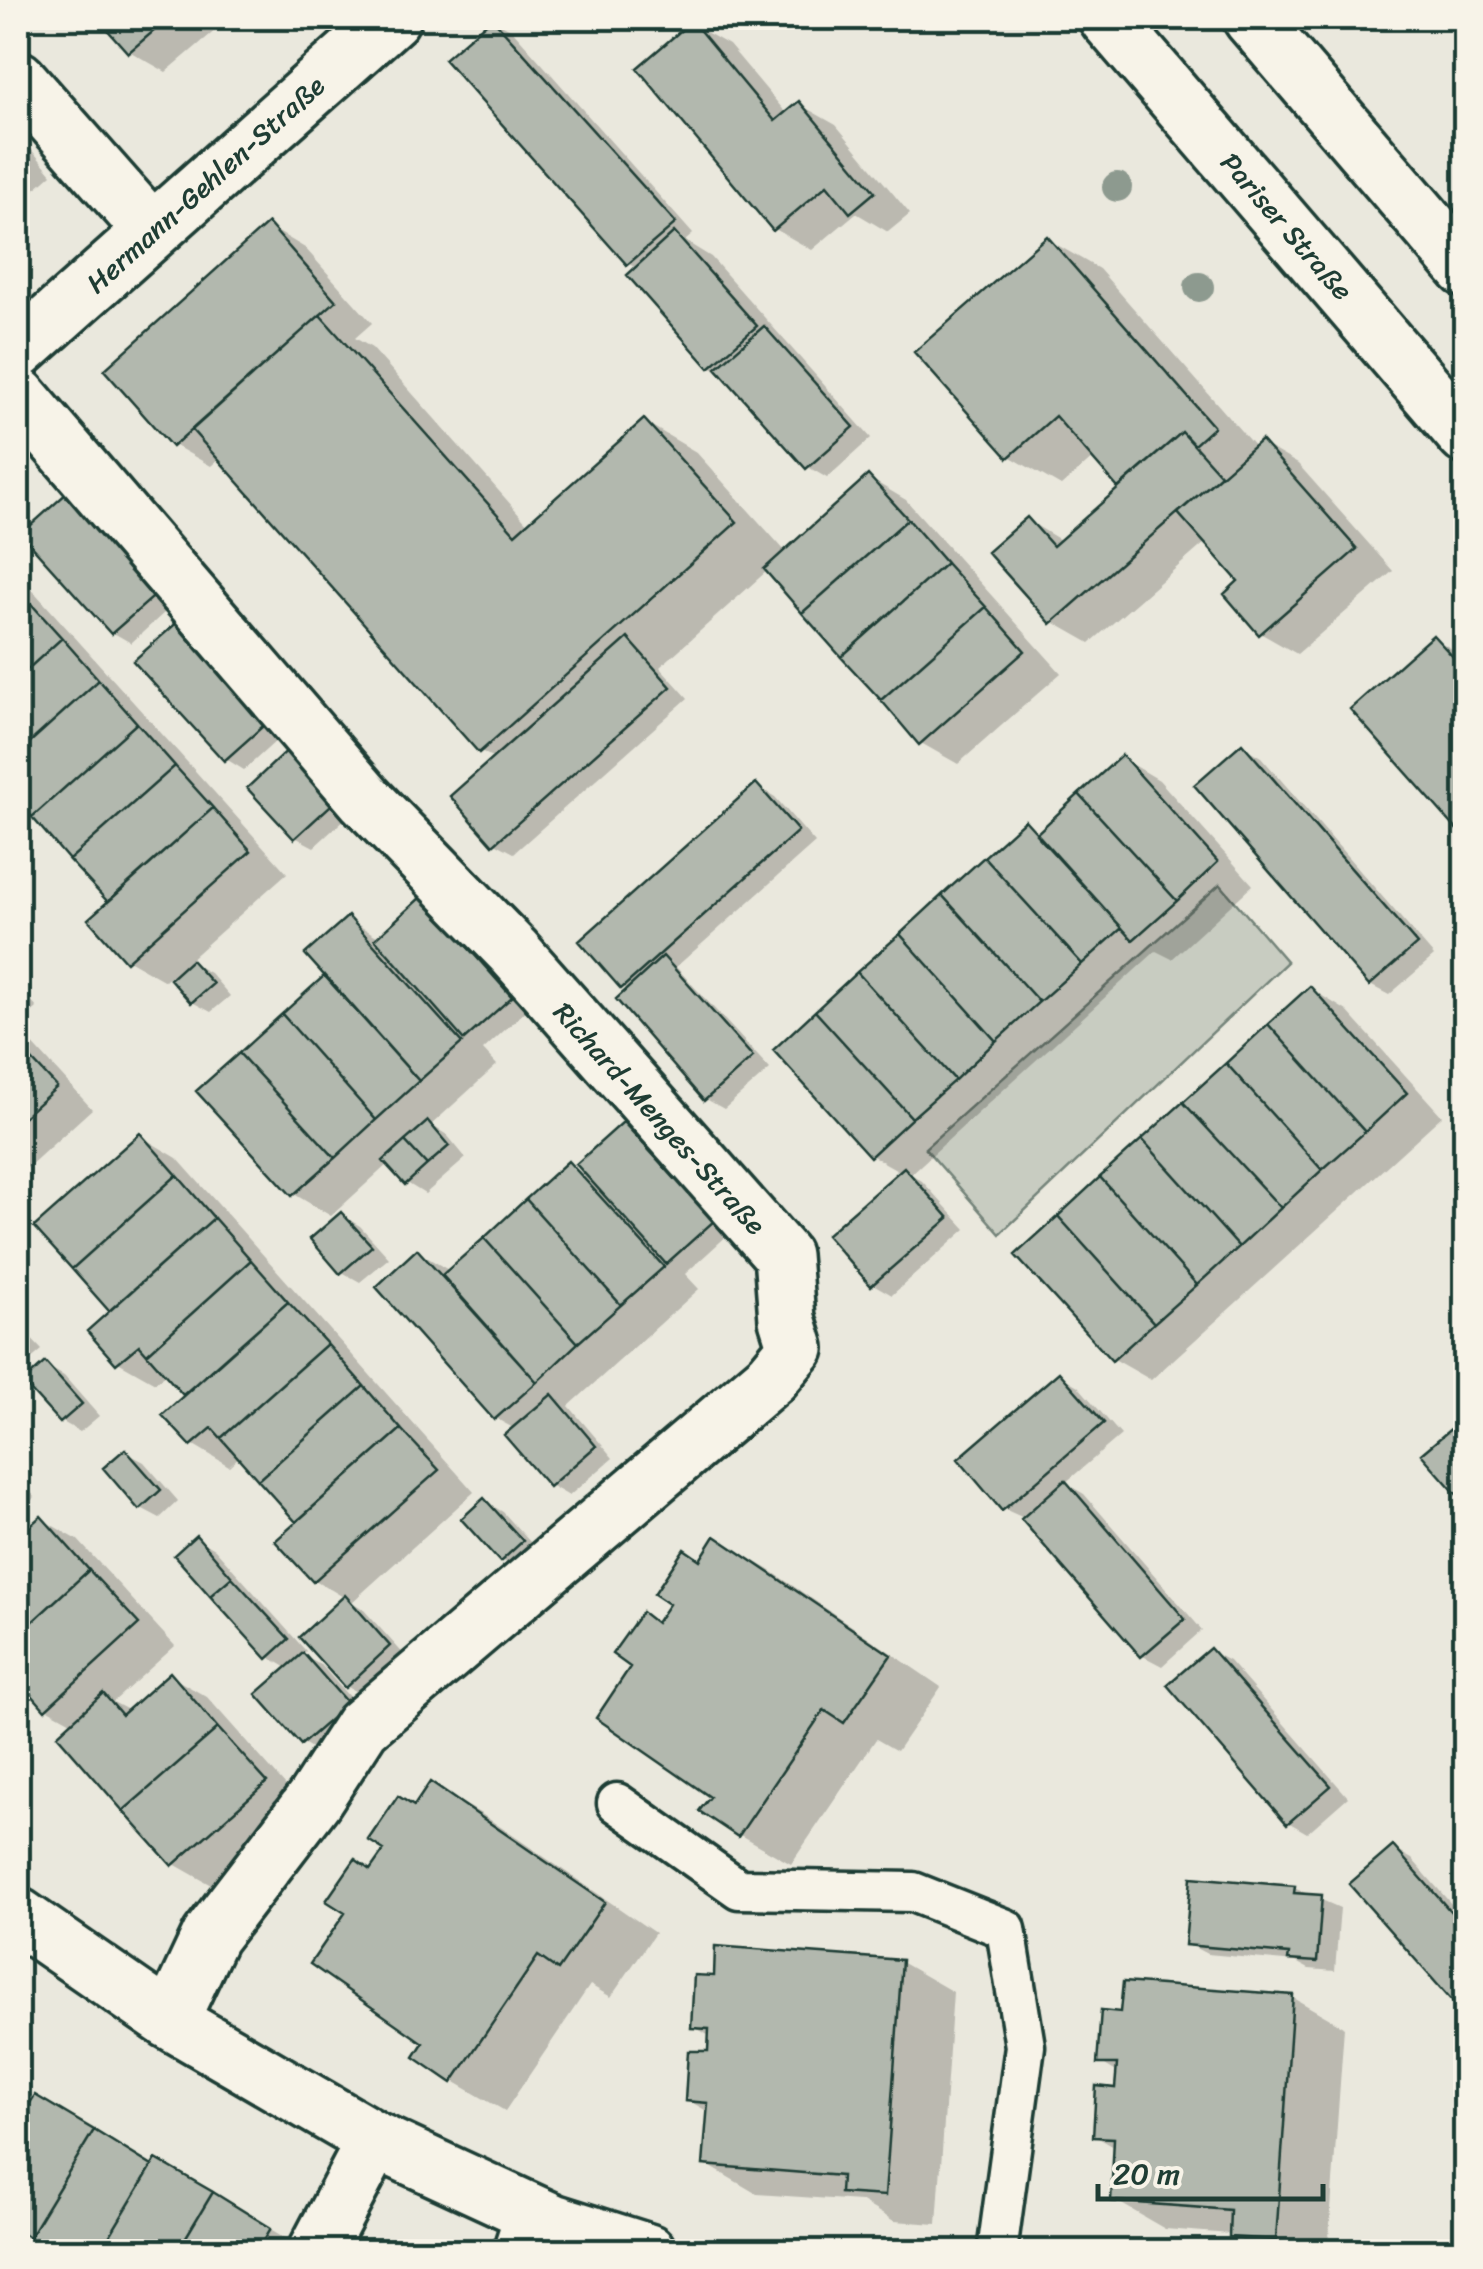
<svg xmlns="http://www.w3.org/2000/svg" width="1483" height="2269" viewBox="0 0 1483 2269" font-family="Sriracha,sans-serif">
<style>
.green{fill:#c8ccc1;stroke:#74847a;stroke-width:2.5}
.shadow{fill:#0003}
.building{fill:#b2b8ae;stroke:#1f3d34;stroke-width:2.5}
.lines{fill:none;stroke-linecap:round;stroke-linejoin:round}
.service-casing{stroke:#1f3d34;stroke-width:45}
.minor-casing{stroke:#1f3d34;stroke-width:62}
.secondary-casing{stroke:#1f3d34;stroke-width:62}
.service{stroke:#f7f3e8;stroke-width:38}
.minor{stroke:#f7f3e8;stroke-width:55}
.secondary{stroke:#f7f3e8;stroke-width:55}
.tree{fill:#8d9a8f}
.labels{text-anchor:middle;stroke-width:9;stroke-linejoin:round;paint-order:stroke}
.street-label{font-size:28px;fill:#1f3d34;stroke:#f7f3e8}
</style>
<rect width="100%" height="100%" fill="#eae8dd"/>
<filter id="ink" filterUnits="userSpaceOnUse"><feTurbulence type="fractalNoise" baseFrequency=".01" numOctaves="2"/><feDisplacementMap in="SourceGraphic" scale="20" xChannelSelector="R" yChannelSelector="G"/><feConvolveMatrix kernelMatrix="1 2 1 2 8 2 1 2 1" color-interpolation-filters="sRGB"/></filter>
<g filter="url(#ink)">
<path class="green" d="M1220,884l67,78 -287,272 -75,-86z"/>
<path class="shadow" d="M100,18h130l-64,54 -37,-21z
M494,20l18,10 181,204 -8,7 26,16 160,181 -44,40 -19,-11 -83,-93 -15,-8 -73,-97 -9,-6 -180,-204z
M692,24l37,21 58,69 12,-10 37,21 74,89 -22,18 -32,-19 -44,37 -37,-21z
M18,134l34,40 -34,30z
M268,226l37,22 67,75 -17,15 17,10 157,177 116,-103 51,30 90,100 83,-74 37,22 155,173 -103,91 -37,-21 -153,-173 -108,97 28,31 -174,155 -19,-10v-84l-14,-8 -261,-293 -9,8 -37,-21z
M1047,239l52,30 157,179 5,-5 37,21 95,107 -96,83 -37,-21 -18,-51 -36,-40 -116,101 -37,-21 -26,-102 35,21 59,-52 -27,-32 -33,29 -52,-30z
M69,494l106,109 -44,40 -19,-11z
M18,574l269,299 -99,88 22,12 20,23 -19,16 -19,-10 -21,-26 -6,5 -37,-21 -17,-58 -89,-100 -4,5z
M199,632l89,98 -44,40 -18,-11z
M1433,638l33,19v179z
M1242,746l19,11 173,199 -45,39 -19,-10z
M1122,758l37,22 94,105 -81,74 -16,-8 -245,223 11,7 44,48 -74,66 -19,-11 -43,-49 71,-63 -30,-17 154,-332 16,9z
M757,786l18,11 40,46 -139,124 94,102 -46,40 -18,-10 -77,-108 -6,-4z
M250,788l108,19 -44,40 -19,-10z
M422,899l19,11 88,98 -46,42 14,15 -66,60 16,10 19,23 -41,36 -18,-11 -18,-20 -58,53 -37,-22 34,-218 20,-57 32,19z
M18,986l19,22 -19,17z
M1311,989l36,22 95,105 -291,264 -37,-21z
M18,1028l74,81 -74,67z
M624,1125l18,10 89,97 -46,42 14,15 -130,117 44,52 -44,38 -19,-11 -35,-56 -20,-11 -77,-166 32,19 118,-107 20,12z
M140,1136l37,22 297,334 -122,110 11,7 44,49 -42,39 -19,-11 -1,-88 -30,-18 -36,-39 21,-19 -60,-66 -11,10 -37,-22 -5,-48 -20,-23 -12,10 -37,-21 -5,-51 -76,-84z
M341,1215l19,11 29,32 -29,24 -18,-10z
M18,1309l12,13 -8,7 20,21 -19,16 -5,-3z
M45,1365l19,11 35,40 -19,16 -19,-11z
M1059,1375l19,11 43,49 -56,48 19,11 118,136 -40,36 -19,-10 -119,-138 -20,-9z
M125,1452l19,10 34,39 -18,17 -19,-10z
M18,1478l17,19 -17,16z
M484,1501l19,11 37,41 -20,18 -18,-11z
M41,1519l37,21 97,106 -62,56 17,9 40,-35 37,21 95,107 -91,81 -37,-21 -101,-141 -27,-15 -28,-32v-136z
M196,1538l19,11 91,102 -4,4 20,11 43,49 -43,39 -19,-11 -43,-49 29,-25 -20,-12z
M716,1539l52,30 173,118 -44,64 -21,-12 -85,125 -51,-29 -27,-39 -55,-171z
M1210,1651l19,10 119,136 -41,36 -19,-11z
M431,1785l52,30 172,118 -44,64 -21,-12 -85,126 -52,-30 -26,-39 -55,-170z
M1394,1849l18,10 54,62v92z
M1294,1888l46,20 -5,63 -26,-2 -13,-7 -89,-8 -19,-10z
M901,1962l52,30 -16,232 -43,-3 -34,-20 -103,-7 -51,-30 4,-51 -22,-13 22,-46 1,-17 -18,-11z
M1292,1997l52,30 -16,225h-68l-30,-18 -65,-5 -52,-30 3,-51 -21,-12 22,-46 1,-17 -18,-11 22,-47z
M18,2105l9,8 167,70 113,68 -250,1 -39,-25z
M358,2245l15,7h-18z"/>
<path class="building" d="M97,18h72l-41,35z
M492,18l184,205 -49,42 -183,-206z
M692,21l83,100 24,-20 76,91 -25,21 -23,-28 -54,46 -136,-163z
M268,223l68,78 -164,146 -68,-77z
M674,232l83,94 -48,42 -82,-93z
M1047,236l167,191 -20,18 -12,-13 -64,56 -63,-72 -47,42 -94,-106z
M320,315l195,219 129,-115 93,103 -258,231 -287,-323z
M764,326l90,101 -48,42 -90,-101z
M1182,432l39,43 -170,149 -64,-72 40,-35 26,29z
M1261,440l96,109 -98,86 -35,-41 14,-13 -60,-68z
M868,475l40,44 -106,94 -38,-44z
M69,491l90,101 -48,42 -90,-100z
M908,519l38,44 -105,94 -39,-44z
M946,563l40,44 -105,93 -40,-43z
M24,596l38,42 -44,40v-76z
M986,607l39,44 -106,94 -38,-45z
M181,619l90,100 -47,42 -91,-100z
M1433,635l33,36v169l-116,-131z
M62,638l37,42 -81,73v-75z
M628,638l43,49 -178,158 -43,-49z
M99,680l38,43 -105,94 -14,-16v-48z
M137,723l38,43 -106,94 -37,-43z
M295,743l46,53 -47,43 -47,-51z
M1242,743l175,201 -48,42 -175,-201z
M1122,755l96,107 -41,39 -98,-107z
M175,766l38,42 -105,94 -39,-42z
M756,783l42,48 -177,158 -42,-48z
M1079,794l98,107 -44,39 -97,-106z
M213,808l38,43 -125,111 -38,-43z
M1025,820l97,108 -40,36 -98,-107z
M984,857l98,107 -43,38 -97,-107z
M942,895l97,107 -43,39 -96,-107z
M422,896l90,101 -48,43 -89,-101z
M348,916l114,127 -43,38 -114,-127z
M900,934l96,107 -41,39 -98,-108z
M663,956l90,101 -49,44 -88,-102z
M191,960l22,24 -22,19 -21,-24z
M857,972l98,108 -43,38 -97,-107z
M325,975l94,106 -43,39 -94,-106z
M1310,986l97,107 -42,39 -97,-108z
M815,1011l97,107 -42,39 -97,-107z
M282,1014l94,106 -41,38 -96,-105z
M1268,1024l97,108 -43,38 -96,-107z
M19,1046l38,41 -39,35v-75z
M239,1053l96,105 -43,38 -96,-105z
M1226,1063l96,107 -41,38 -98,-106z
M1183,1102l98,106 -42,39 -97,-108z
M428,1121l21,25 -22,19 -22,-24z
M623,1122l91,99 -48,43 -90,-100z
M140,1133l37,42 -105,94 -38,-42z
M1142,1139l97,108 -42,38 -97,-108z
M405,1141l22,24 -22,20 -22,-24z
M568,1161l96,106 -43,38 -95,-106z
M904,1167l45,51 -78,68 -45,-51z
M177,1175l37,43 -105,93 -37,-42z
M1100,1177l97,108 -43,38 -96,-107z
M526,1199l95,106 -43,38 -94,-105z
M341,1212l31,34 -32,28 -30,-35z
M1058,1216l96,107 -42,38 -97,-106z
M214,1218l37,42 -104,94 -8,-9 -23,19 -29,-33z
M484,1238l94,105 -41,39 -95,-107z
M417,1249l120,133 -43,38 -118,-133z
M251,1260l37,42 -105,93 -36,-41z
M288,1302l39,42 -106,94 -9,-10 -21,18 -29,-31z
M327,1344l37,42 -106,94 -37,-42z
M45,1362l37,42 -22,19 -37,-41z
M1059,1372l45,51 -102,88 -44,-52z
M364,1386l37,43 -105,93 -38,-42z
M552,1394l44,52 -47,41 -45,-52z
M1466,1416v89l-45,-51z
M401,1429l38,41 -126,112 -38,-41z
M125,1449l36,41 -22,20 -36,-42z
M1065,1480l120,139 -44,38 -120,-138z
M484,1498l39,43 -23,21 -39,-43z
M41,1516l48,54 -71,65v-99z
M196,1535l36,42 -22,19 -36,-41z
M715,1536l176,119 -47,68 -20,-13 -86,127 -39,-26 11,-14 -114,-79 34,-51 -18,-13 30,-42 14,11 13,-19 -15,-10 30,-45 16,11z
M89,1570l50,54 -94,86 -27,-31v-44z
M232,1577l57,62 -22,20 -57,-63z
M345,1595l45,51 -45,42 -46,-51z
M1210,1648l121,138 -44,38 -120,-139z
M303,1653l45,51 -47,41 -45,-51z
M170,1672l48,56 -95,83 -66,-76 46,-42 19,22z
M218,1728l49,54 -95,84 -49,-55z
M430,1782l175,120 -47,68 -20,-14 -86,127 -38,-26 9,-14 -113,-79 35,-51 -19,-12 29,-42 15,11 14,-20 -16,-10 30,-44 16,10z
M1393,1846l73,83v88l-117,-133z
M1191,1877l104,9 -1,7 28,2 -5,67 -29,-2 1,-6 -104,-9z
M715,1946l187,14 -17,236 -45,-3 1,-17 -138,-11 5,-62 -23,-2 3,-50h20l1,-22 -18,-1 3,-53 20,1z
M1123,1982l170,13 -17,245 -47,-3 1,-27 -119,-9 3,-63 -21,-1 3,-51 19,2 2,-24h-20l4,-54 19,2z
M35,2095l59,35 -65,107 -11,-7v-123l7,4z
M94,2130l58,36 -52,86h-47l-24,-15z
M156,2159l57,33 -36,60h-77z
M213,2192l58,36 -14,24h-80z"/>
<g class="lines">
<defs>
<path id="service" d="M617,1803l122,86 174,3 93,37 19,117 -28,206
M512,2252l14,-43"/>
<path id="minor" d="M18,79l134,152
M18,351l374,-333
M18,395l347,404 149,153 268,303 5,64 9,29 -24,29 -410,349 -48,74 -104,136 -40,85
M18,1916l152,105 205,119 178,82 95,30
M316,2252l59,-112"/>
<path id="secondary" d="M1107,18l359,418
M1251,18l215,251"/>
</defs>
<use href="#service" class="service-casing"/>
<use href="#minor" class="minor-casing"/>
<use href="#secondary" class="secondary-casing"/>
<use href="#service" class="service"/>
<use href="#minor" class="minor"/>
<use href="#secondary" class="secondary"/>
</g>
<g class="tree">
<circle cx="1117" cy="187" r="15"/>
<circle cx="1199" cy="287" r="15"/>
</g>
</g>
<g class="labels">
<g class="street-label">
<text transform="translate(205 184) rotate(-42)" y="10">Hermann-Gehlen-Straße</text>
<text transform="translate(1287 226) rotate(49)" y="10">Pariser Straße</text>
<text transform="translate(660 1118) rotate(48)" y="10">Richard-Menges-Straße</text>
</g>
</g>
<rect width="1483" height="2269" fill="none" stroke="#f7f3e8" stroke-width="60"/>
<rect x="30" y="30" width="1423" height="2209" fill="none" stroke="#1f3d34" stroke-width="4" filter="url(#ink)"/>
<path d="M1098 2184v15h225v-15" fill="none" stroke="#1f3d34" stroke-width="5"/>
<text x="1113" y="2184" font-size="30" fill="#1f3d34" stroke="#f7f3e8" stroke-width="8" paint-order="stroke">20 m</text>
</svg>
